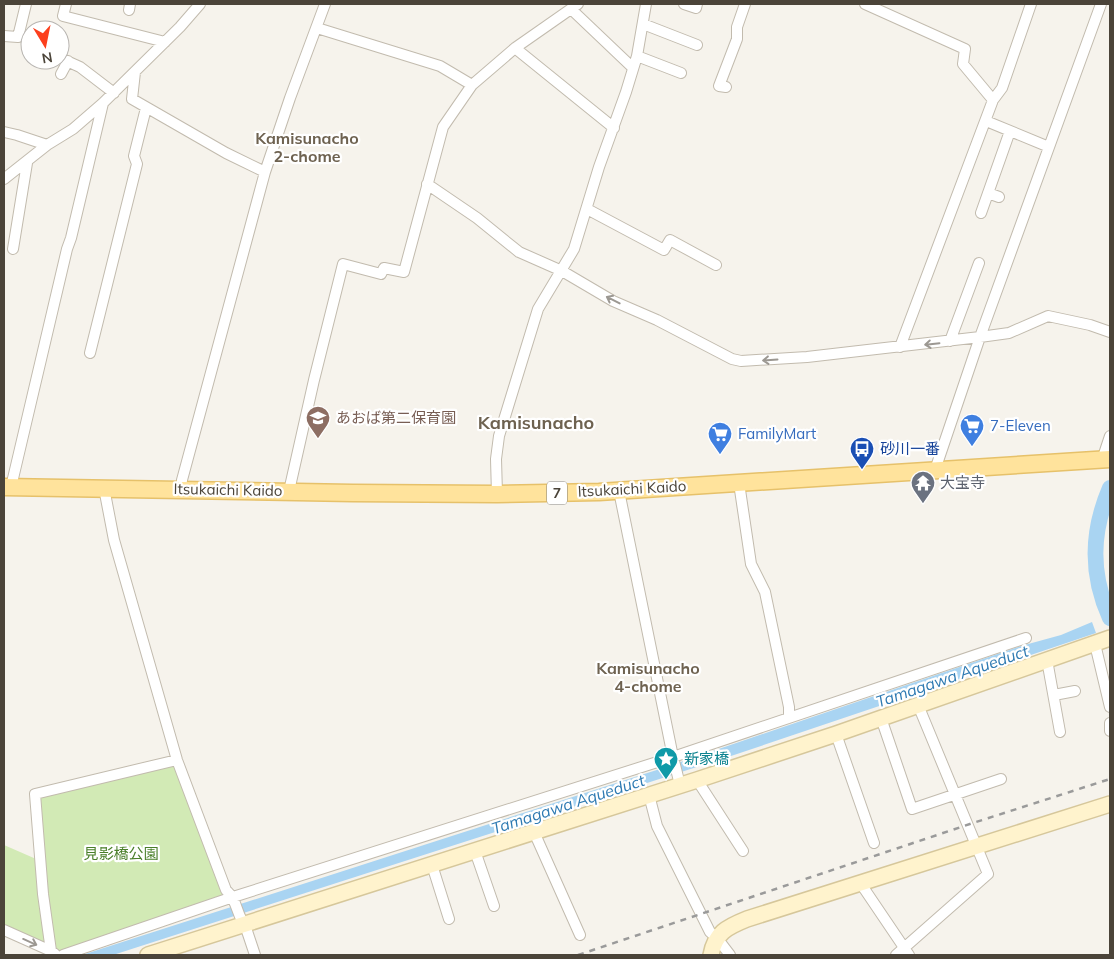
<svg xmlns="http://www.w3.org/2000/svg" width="1114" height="959" viewBox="0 0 1114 959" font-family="Mulish,'Noto Sans JP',sans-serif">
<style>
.green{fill:#d2eab5}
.water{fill:#a9d4f2}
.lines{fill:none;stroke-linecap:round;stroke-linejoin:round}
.river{stroke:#a9d4f2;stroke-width:16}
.street-casing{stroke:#c2bbae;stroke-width:12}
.secondary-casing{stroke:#d6c79b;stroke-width:18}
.primary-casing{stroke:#e6c16a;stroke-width:19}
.street{stroke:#fff;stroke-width:10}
.secondary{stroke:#fff3cd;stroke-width:15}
.primary{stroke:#ffe39c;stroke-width:16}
.rail{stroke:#9a9a9a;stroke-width:2.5;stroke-dasharray:6 6;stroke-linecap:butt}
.oneway{stroke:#9c9892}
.labels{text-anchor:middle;stroke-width:4.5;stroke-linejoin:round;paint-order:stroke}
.shield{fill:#fff;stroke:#817c74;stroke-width:1}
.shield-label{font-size:14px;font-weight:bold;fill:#4b4439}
.education-label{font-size:15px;fill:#785e54;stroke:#fff;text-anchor:start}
.shop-label{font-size:15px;fill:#366cbe;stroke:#fff;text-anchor:start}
.transit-label{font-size:15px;fill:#164399;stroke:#fff;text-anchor:start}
.worship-label{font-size:15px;fill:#5b616d;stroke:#fff;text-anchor:start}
.street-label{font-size:15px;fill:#4b4439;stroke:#fff}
.culture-label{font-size:15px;fill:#0d838f;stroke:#fff;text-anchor:start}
.park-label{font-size:15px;fill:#4a7f2a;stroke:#fff}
.neighbourhood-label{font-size:16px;font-weight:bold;fill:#6e6250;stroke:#fff}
.water-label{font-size:16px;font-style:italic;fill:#2e7ab2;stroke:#fff}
.quarter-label{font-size:18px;font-weight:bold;fill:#6e6250;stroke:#fff}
</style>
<rect width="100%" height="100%" fill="#f6f3ec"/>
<path class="green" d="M174,762l57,139 -173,52 -54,-25v-83l39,17 -4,-66z"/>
<path class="water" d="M1092,622l4,11 -362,122 -621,200h-31l584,-188 355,-121 40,-11z"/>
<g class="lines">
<path class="river" d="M1110,488c-19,44 -20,86 0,130"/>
<defs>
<path id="street" d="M66,4l-3,12 102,26
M684,4l12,4 1,-4
M865,4l100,45 -2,15 30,36
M571,9l62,59
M129,10l1,-6
M643,24l54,21
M317,28l123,38 32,19
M4,36l14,1 8,-33
M515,48l99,80
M637,56l44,17
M60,58l20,9 34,26
M135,72l-3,27 94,54 39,19
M61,74l7,-13
M726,87l-7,-1 18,-47v-12l8,-23
M986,121l63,26
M4,132l13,3 30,10
M4,179l43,-34 26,-16 30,-26 77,-76 20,-23
M427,184l50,34 42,34 43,19 51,30 44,19 75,39 9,2 66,-4 173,-20 29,-4 39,-17 42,9 20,7
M988,193l11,4
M587,209l77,41 6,-10 46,25
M981,213l29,-82
M13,249l14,-86
M950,341l29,-78
M900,347l93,-247 9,-12 29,-84
M90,353l47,-189 -3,-8 12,-48
M1102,460l8,-24
M935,470l45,-133 121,-333
M739,483l12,81 14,28 24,115v11
M11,487l56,-238 4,-11 32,-135
M104,488l10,52 63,220 49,130c12,11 10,24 19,35l10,30
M181,490l1,-10 83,-308 25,-74 35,-94
M289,491l25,-111 29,-116 38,10 3,-6 20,4 39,-145 29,-42 43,-37 63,-44
M619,491l54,266 7,28
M497,494l-1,-35 3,-23 39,-127 36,-60 25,-82 27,-75 11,-36 9,-52
M1095,644l15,63
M1047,660l13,72
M1054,695l21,-4
M881,718l31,91 89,-30
M1110,723v8
M836,734l38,109
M697,780l46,71
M649,795l8,31 53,106 7,6 13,17
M534,832l46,103
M475,851l19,55
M432,865l17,54
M861,884l48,71
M4,930l47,21 4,3
M51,951l-8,-57 -8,-100 142,-34
M63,955l170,-58 440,-140 353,-119
M896,955l92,-81 -70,-169"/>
<path id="secondary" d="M148,955l549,-175 139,-46 274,-96
M711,955c4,-22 16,-28 36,-36l363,-115"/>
<path id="primary" d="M4,487l349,6 144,1 102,-2 511,-33"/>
</defs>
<use href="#street" class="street-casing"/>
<use href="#secondary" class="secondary-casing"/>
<use href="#primary" class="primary-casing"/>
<use href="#street" class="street"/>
<use href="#secondary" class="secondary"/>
<use href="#primary" class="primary"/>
<path class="rail" d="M578,955l395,-132 137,-44"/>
</g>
<defs><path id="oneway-shaft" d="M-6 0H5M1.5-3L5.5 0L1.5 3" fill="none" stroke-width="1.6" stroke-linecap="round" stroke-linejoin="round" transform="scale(1.25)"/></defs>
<g class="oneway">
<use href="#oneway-shaft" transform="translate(613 300) rotate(-153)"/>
<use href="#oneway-shaft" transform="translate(932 344) rotate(174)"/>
<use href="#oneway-shaft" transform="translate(770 360) rotate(176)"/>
<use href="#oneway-shaft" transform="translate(30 942) rotate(24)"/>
</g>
<defs>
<symbol id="school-pin" viewBox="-11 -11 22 30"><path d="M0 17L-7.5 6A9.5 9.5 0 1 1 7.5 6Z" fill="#8d6e63" stroke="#fff"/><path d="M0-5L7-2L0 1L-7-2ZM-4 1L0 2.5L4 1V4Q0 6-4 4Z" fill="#fff"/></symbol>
<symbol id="supermarket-pin" viewBox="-11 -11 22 30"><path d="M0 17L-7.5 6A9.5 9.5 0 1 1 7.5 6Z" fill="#3f7fe0" stroke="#fff"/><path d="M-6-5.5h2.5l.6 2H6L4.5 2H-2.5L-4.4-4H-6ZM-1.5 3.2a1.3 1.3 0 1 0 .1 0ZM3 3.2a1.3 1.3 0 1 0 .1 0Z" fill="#fff"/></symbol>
<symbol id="bus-pin" viewBox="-11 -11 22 30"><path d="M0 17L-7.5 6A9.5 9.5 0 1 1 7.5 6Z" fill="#1a4fb4" stroke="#fff"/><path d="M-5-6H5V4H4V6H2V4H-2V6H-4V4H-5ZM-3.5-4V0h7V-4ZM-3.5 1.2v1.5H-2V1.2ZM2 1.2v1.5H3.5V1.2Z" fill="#fff"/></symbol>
<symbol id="temple-pin" viewBox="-11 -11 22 30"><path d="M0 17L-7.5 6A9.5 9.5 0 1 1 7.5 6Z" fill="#6b7280" stroke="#fff"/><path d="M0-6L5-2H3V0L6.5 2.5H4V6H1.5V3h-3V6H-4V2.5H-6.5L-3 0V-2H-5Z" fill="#fff"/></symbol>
<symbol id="sight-pin" viewBox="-11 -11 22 30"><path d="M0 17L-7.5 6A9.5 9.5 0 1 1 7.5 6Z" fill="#0f9aa8" stroke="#fff"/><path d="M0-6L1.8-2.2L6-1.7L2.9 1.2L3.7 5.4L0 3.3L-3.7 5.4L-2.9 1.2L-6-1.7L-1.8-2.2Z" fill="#fff"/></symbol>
</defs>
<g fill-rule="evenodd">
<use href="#school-pin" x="304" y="404" width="28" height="38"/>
<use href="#supermarket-pin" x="958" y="412" width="28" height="38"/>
<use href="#supermarket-pin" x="706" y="420" width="28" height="38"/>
<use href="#bus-pin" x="848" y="435" width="28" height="38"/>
<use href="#temple-pin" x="909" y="469" width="28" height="38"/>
<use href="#sight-pin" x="652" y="745" width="28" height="38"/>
</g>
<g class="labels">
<rect class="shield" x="547" y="481.5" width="20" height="23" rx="4"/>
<g class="shield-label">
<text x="557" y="498">7</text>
</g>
<g class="education-label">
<text x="336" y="423">あおば第二保育園</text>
</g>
<g class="shop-label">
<text x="990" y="431">7-Eleven</text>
<text x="738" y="439">FamilyMart</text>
</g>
<g class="transit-label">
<text x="880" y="454">砂川一番</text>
</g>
<g class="worship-label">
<text x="940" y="488">大宝寺</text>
</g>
<g class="street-label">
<text transform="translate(632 489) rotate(-3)" y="5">Itsukaichi Kaido</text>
<text transform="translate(228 490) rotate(1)" y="5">Itsukaichi Kaido</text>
</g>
<g class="culture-label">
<text x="684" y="764">新家橋</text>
</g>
<g class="park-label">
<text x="121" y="859">見影橋公園</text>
</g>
<g class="neighbourhood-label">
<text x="307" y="144">Kamisunacho<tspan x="307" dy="18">2-chome</tspan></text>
<text x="648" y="674">Kamisunacho<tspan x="648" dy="18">4-chome</tspan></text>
</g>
<g class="water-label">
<text transform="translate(952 676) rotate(-19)" y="6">Tamagawa Aqueduct</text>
<text transform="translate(568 804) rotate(-18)" y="6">Tamagawa Aqueduct</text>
</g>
<g class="quarter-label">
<text x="536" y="429">Kamisunacho</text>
</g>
</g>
<rect width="1114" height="959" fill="none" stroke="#4b4439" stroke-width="10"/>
<g transform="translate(45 45) rotate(170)"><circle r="24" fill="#ffffff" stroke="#b7b4b0"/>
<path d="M0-4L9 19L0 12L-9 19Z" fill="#fc3f1d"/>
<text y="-8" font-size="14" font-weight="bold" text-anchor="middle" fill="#4b4439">N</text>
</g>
</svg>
